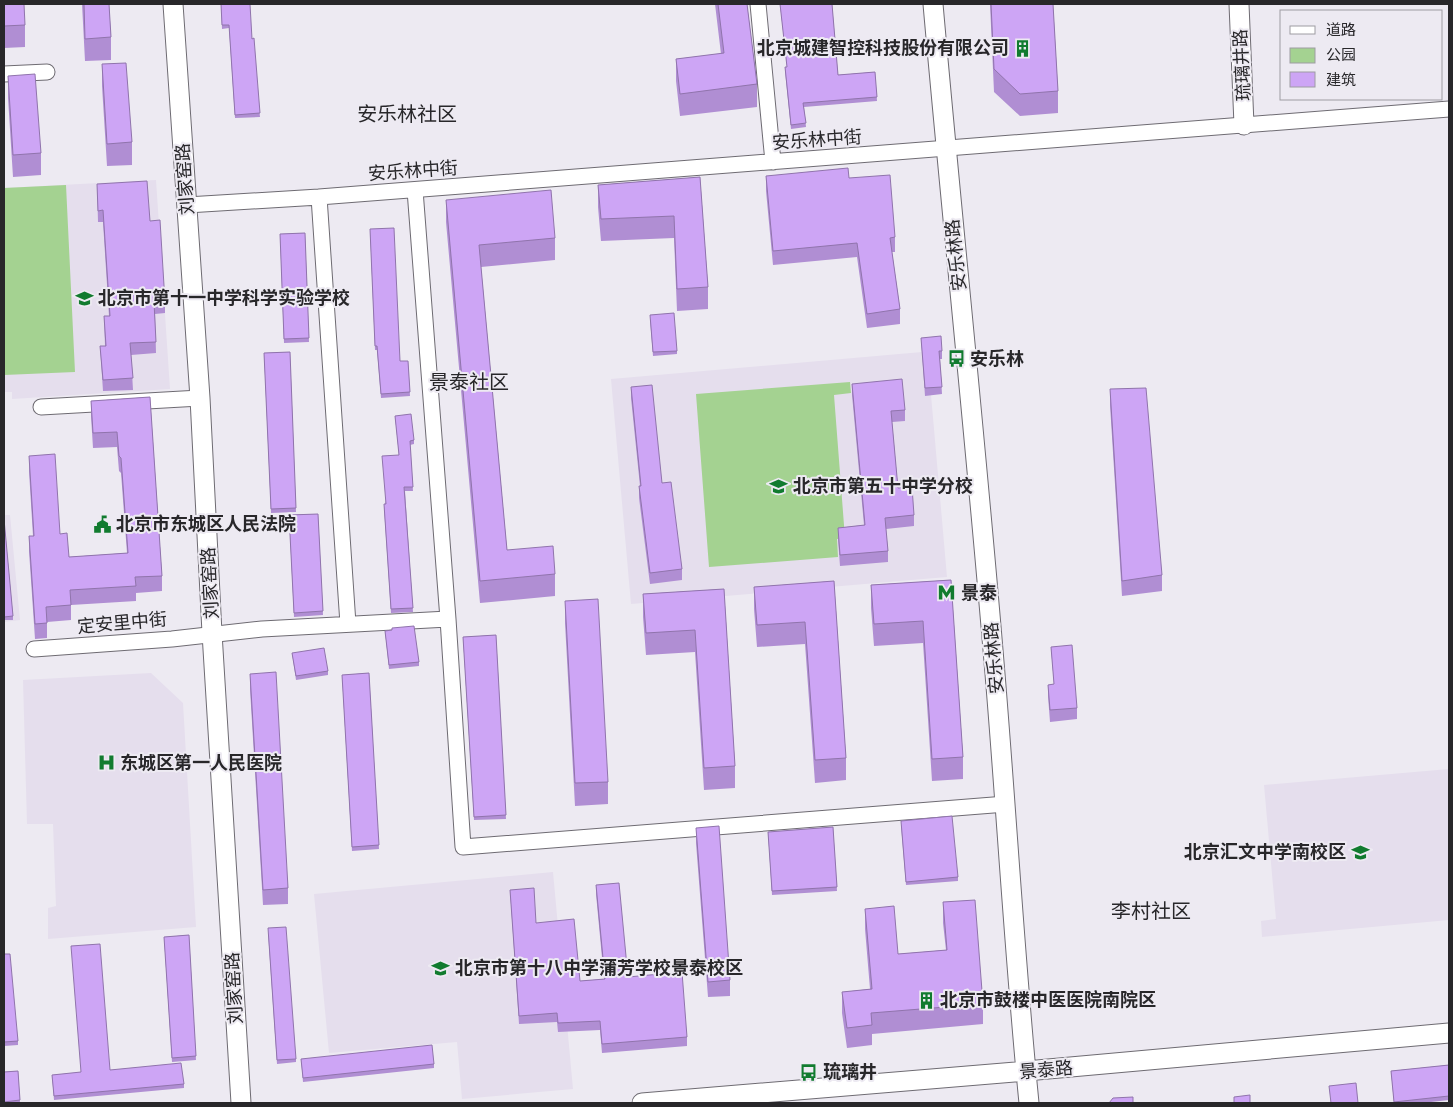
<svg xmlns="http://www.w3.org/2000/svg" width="1453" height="1107" viewBox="0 0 1453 1107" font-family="'PT Serif','Noto Sans SC',serif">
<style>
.built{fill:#e5deed}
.green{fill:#a4d291}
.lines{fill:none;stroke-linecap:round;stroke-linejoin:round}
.minor-casing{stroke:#6e6b72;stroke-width:17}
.tertiary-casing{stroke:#6e6b72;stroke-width:21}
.minor{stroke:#fff;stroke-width:15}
.tertiary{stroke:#fff;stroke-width:19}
.wall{fill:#b08ed3}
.building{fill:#cda5f5;stroke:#9074ac}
.labels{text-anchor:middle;stroke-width:4;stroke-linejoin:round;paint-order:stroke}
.poi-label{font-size:18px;font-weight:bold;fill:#28272a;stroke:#edeaf2;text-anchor:start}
.street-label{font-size:18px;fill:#28272a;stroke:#edeaf2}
.quarter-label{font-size:20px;fill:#28272a;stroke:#edeaf2}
</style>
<rect width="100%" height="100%" fill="#edeaf2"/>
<path class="built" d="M156,180l14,209 -158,10v-7h-8v-204z
M922,352l9,43 16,182 -316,27 -20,-225z
M4,515h6l10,105 -16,2z
M151,673l32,30 13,224 -148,12v-31l8,-2 -3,-82h-26l-4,-144z
M1449,769v151l-187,17 -1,-16 15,-2 -12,-134z
M553,872l20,217 -111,10 -5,-57 -128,11 -15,-159z"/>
<path class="green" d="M66,185l9,187 -71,3v-187z
M850,382l1,11 -17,2 11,143 -8,1 1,18 -129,10 -13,-173z"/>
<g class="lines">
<defs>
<path id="minor" d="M758,4l15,158
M4,74l43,-2
M415,190l33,429 15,228 543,-43
M319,197l29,427
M187,205l132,-8 1130,-88
M41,407l159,-9
M34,649l138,-10 90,-10 186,-10"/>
<path id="tertiary" d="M173,4l27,394 12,235 29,470
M933,4c19,215 42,430 60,646 13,151 21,302 36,453
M1239,4l5,121
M642,1103l384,-32 423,-38"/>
</defs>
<use href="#minor" class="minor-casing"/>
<use href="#tertiary" class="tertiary-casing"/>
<use href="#minor" class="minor"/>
<use href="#tertiary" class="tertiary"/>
</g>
<path class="wall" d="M4,4l21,21v22l-21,1z
M82,4h27l2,33v23l-26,1z
M221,4l31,35 8,78 -25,1 -6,-90 -7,1z
M715,4h32l10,80v23l-77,9 -4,-35v-22l45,-5z
M780,4h52l6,71 37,-3 2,29 -73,6 2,20 -15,2 -6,-58v-4h2z
M990,4h63l5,87v22l-38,3 -26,-24z
M102,64l30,78v23l-25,1 -5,-80z
M8,76l33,77v22l-28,2 -5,-79z
M766,176l83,2 46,59v15h-3l8,57v15l-33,4 -10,-71 -84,8 -7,-74z
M700,177l8,110v22l-31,2 -3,-73 -73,3 -3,-34v-22z
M97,184l53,37 15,81v11l-10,1 1,39 -25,2 2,35 -30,1 -3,-45h5l-1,-30h5l-6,-94h-5z
M446,200l109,38v22l-74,7 26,283 48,24v22l-75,7 -34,-381z
M370,229l30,132h8l2,35 -29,2 -4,-48h-2z
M305,233l4,109 -25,1 -4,-109z
M650,319l27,32v3l-24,2z
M921,338l21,13v8h-2l2,35 -17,2z
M290,352l6,160 -25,1 -7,-160z
M852,384l53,26v11l-13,1 6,66 16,27v11l-28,3 2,22v11l-48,4 -2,-27v-11l26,-3 -12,-130z
M631,387l31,96 20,86v11l-32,4 -11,-86v-12h1l-9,-88z
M1110,389l52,186v16l-40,5 -12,-191z
M150,397l12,179v15l-26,2v8l-65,4v15l-24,2v16l-12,1 -6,-88v-15h4l-4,-65v-15l40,101 58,-4 -6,-80 -2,-2 -2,-24 -24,1 -2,-32v-15z
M395,416l19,24v4l-4,1 3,46h-8l8,121 -22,1 -7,-105 1,-4 14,-49z
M318,514l5,101 -29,2 -5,-102z
M4,519l9,97v4h-9z
M951,580l12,177v22l-31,2 -9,-138 -49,3 -3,-38v-23z
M834,581l12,177v22l-31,3 -10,-139 -48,3 -3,-38v-22z
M724,589l11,177v22l-31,2 -9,-138 -49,3 -3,-38v-23z
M565,601l43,181v22l-33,2 -10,-183z
M385,631l34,31v4l-30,3z
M496,635l10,184 -32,1 -11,-183z
M1051,647l26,61v11l-27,3 -2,-26v-11l6,-1z
M292,653l36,18v4l-32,5z
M369,673l10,176 -27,2 -10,-176z
M250,674l38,214v16l-25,1 -13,-216z
M901,825l57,52v4l-52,4z
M833,827l4,64 -65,4 -4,-63z
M696,828l34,152v16l-22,1 -12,-154z
M596,885l32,92 59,60v9l-85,7 -2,-23 -42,2 -1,-10 -38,2 -9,-134 70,91 24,-2 -8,-85z
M943,902l40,102v20l-111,10v11l-25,3 -5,-35v-21l28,-3 -5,-60v-20l33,45 48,-4 -3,-27z
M268,932l28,127v3l-19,2z
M189,935l7,125 -24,2 -8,-125z
M4,954l14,87v4l-14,1z
M301,1059l133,5v4l-131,14z
M1449,1065v35l-27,3h-28l-3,-32z
M110,1070l74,14v4l-130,12 -2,-25z
M18,1071l2,32h-16v-31z"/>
<path class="building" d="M4,4h20l1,21 -21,1z
M84,4h25l2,33 -26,2z
M221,4h29l2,35 2,-1 6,75 -25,2 -6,-90h-7z
M718,4h29l10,80 -77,10 -4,-35 48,-6z
M780,4h52l6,71 37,-3 2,25 -74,6 3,20 -15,2 -6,-58h2z
M991,4h62l5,87 -38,3 -26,-25z
M126,63l6,79 -25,2 -5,-80z
M35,74l6,79 -28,2 -5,-79z
M848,168l1,10 41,-3 5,62 -5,1 10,71 -33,5 -10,-71 -84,8 -7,-75z
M700,177l8,110 -31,2 -3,-73 -73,3 -3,-34z
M147,181l3,40 10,-1 5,82h-11l2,40 -26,1 3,35 -30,2 -3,-34h6l-2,-30h6l-7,-106 -5,1 -1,-27z
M551,190l4,48 -76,7 28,305 46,-4 2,28 -75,7 -34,-381z
M394,228l6,133h8l2,31 -29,2 -4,-48h-2l-5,-117z
M305,233l4,105 -25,1 -4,-105z
M674,313l3,38 -24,1 -3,-37z
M941,336l1,15h-3l3,36 -17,1 -4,-50z
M290,352l6,156 -25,1 -7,-156z
M902,379l3,31 -14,1 7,77 14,-1 2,28 -29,3 3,33 -48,4 -2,-27 27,-3 -13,-141z
M652,385l10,98 9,-1 11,87 -32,4 -11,-87h2l-10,-99z
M1146,388l16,187 -40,6 -12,-192z
M150,397l12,179 -27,1 1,9 -66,4 1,15 -25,2 1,16 -12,1 -6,-88h5l-5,-80 26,-2 5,80 7,-1 2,24 59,-4 -7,-95 -2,-2 -2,-24 -24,1 -2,-32z
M411,414l3,26 -4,1 3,46h-9l9,121 -22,1 -7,-105h2l-4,-48 17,-1 -4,-39z
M318,514l5,97 -29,2 -5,-98z
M4,519l9,97 -9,1z
M951,580l12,177 -31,2 -9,-138 -49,3 -3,-39z
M834,581l12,177 -31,2 -10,-138 -48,3 -3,-38z
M724,589l11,177 -31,2 -9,-138 -49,3 -3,-39z
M598,599l10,183 -33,1 -10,-182z
M414,626l5,36 -30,3 -4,-34 7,-1v-2z
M496,635l10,180 -32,2 -11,-180z
M1072,645l5,63 -27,2 -2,-25 6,-1 -3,-37z
M324,648l4,23 -32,5 -4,-23z
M276,672l12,216 -25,2 -13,-216z
M369,673l10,172 -27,2 -10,-172z
M952,816l6,61 -52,5 -5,-61z
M719,826l11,154 -22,2 -12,-154z
M833,827l4,60 -65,4 -4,-59z
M619,883l9,94 54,-5 5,65 -85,7 -2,-23 -42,2 -1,-10 -38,3 -9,-126 24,-2 2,35 38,-4 6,62 25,-2 -9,-94z
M975,900l8,104 -112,9 1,12 -25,3 -5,-36 30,-3 -7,-80 29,-3 4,48 49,-4 -4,-48z
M286,927l10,132 -19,1 -9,-132z
M189,935l7,121 -24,2 -8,-121z
M100,944l10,126 71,-7 3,21 -130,12 -2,-21 29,-3 -10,-126z
M4,954h6l8,87 -14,1z
M432,1045l2,19 -131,14 -2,-19z
M1449,1065v31l-55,6 -3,-31z
M18,1071l2,29 -16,2v-30z
M1356,1083l2,20h-27l-2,-17z
M1250,1095v8h-16v-6z
M1133,1097v6h-24l4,-5z"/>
<defs>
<symbol id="building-bare" viewBox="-9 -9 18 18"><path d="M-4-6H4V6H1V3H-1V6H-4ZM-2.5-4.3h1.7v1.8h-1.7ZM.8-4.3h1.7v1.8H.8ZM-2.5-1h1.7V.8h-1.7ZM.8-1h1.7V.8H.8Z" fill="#117b2f" stroke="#edeaf2" stroke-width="2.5" paint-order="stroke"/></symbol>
<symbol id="school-bare" viewBox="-9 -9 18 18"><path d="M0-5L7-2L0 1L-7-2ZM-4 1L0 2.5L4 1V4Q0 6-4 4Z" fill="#117b2f" stroke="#edeaf2" stroke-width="2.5" paint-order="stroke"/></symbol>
<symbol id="bus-bare" viewBox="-9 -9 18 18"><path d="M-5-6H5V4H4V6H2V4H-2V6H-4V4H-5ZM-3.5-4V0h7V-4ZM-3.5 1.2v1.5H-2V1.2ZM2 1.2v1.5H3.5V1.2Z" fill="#117b2f" stroke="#edeaf2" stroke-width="2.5" paint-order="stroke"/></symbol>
<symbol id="civic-bare" viewBox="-9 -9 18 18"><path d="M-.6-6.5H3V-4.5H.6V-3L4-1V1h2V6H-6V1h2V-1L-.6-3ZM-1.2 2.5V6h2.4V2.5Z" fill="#117b2f" stroke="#edeaf2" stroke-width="2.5" paint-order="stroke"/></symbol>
<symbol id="metro-bare" viewBox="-9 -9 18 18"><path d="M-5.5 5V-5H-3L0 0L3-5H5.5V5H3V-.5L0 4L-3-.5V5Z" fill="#117b2f" stroke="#edeaf2" stroke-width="2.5" paint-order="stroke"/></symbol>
<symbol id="hospital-bare" viewBox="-9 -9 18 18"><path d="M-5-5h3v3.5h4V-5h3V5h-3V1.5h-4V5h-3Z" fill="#117b2f" stroke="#edeaf2" stroke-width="2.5" paint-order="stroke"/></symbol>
</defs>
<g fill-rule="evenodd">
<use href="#building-bare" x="1010" y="36" width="25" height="25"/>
<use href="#school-bare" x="72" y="286" width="25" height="25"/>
<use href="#bus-bare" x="944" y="346" width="25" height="25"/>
<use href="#school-bare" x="766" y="474" width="25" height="25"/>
<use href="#civic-bare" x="90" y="512" width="25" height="25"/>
<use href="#metro-bare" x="934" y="580" width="25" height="25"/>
<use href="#hospital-bare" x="94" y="750" width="25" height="25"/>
<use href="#school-bare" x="1348" y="840" width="25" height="25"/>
<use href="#school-bare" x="428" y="956" width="25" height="25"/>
<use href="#building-bare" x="914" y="988" width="25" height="25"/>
<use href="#bus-bare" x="796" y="1060" width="25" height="25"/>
</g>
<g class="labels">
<g class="poi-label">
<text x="1009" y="54" text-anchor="end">北京城建智控科技股份有限公司</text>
<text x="98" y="304">北京市第十一中学科学实验学校</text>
<text x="970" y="365">安乐林</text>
<text x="793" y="492">北京市第五十中学分校</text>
<text x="116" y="530">北京市东城区人民法院</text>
<text x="961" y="599">景泰</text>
<text x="120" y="769">东城区第一人民医院</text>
<text x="1346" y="858" text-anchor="end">北京汇文中学南校区</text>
<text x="455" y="974">北京市第十八中学蒲芳学校景泰校区</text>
<text x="940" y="1006">北京市鼓楼中医医院南院区</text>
<text x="823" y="1078">琉璃井</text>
</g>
<g class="street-label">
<text transform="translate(1242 65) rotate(-93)" y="6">琉璃井路</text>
<text transform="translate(817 140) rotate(-4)" y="6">安乐林中街</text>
<text transform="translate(413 171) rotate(-4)" y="6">安乐林中街</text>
<text transform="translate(185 179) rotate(-94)" y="6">刘家窑路</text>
<text transform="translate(956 255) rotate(-96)" y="6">安乐林路</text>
<text transform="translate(210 583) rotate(-93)" y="6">刘家窑路</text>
<text transform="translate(122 623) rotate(-5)" y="6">定安里中街</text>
<text transform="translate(994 658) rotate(-95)" y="6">安乐林路</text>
<text transform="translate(234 988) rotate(-93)" y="6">刘家窑路</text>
<text transform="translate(1046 1070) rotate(-5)" y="6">景泰路</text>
</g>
<g class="quarter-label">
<text x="407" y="121">安乐林社区</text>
<text x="469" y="389">景泰社区</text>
<text x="1151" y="918">李村社区</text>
</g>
</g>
<rect width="1453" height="1107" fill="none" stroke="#28272a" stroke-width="10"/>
<rect x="1280" y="10" width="162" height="90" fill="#edeaf2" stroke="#9e9ca2"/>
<rect x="1290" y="26" width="25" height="8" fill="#ffffff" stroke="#9e9ca2"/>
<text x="1326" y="35" font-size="15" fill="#28272a">道路</text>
<rect x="1290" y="48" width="25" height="15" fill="#a4d291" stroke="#9e9ca2"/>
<text x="1326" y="60" font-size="15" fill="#28272a">公园</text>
<rect x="1290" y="72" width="25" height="15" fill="#cda5f5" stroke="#9e9ca2"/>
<text x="1326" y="85" font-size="15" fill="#28272a">建筑</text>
</svg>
